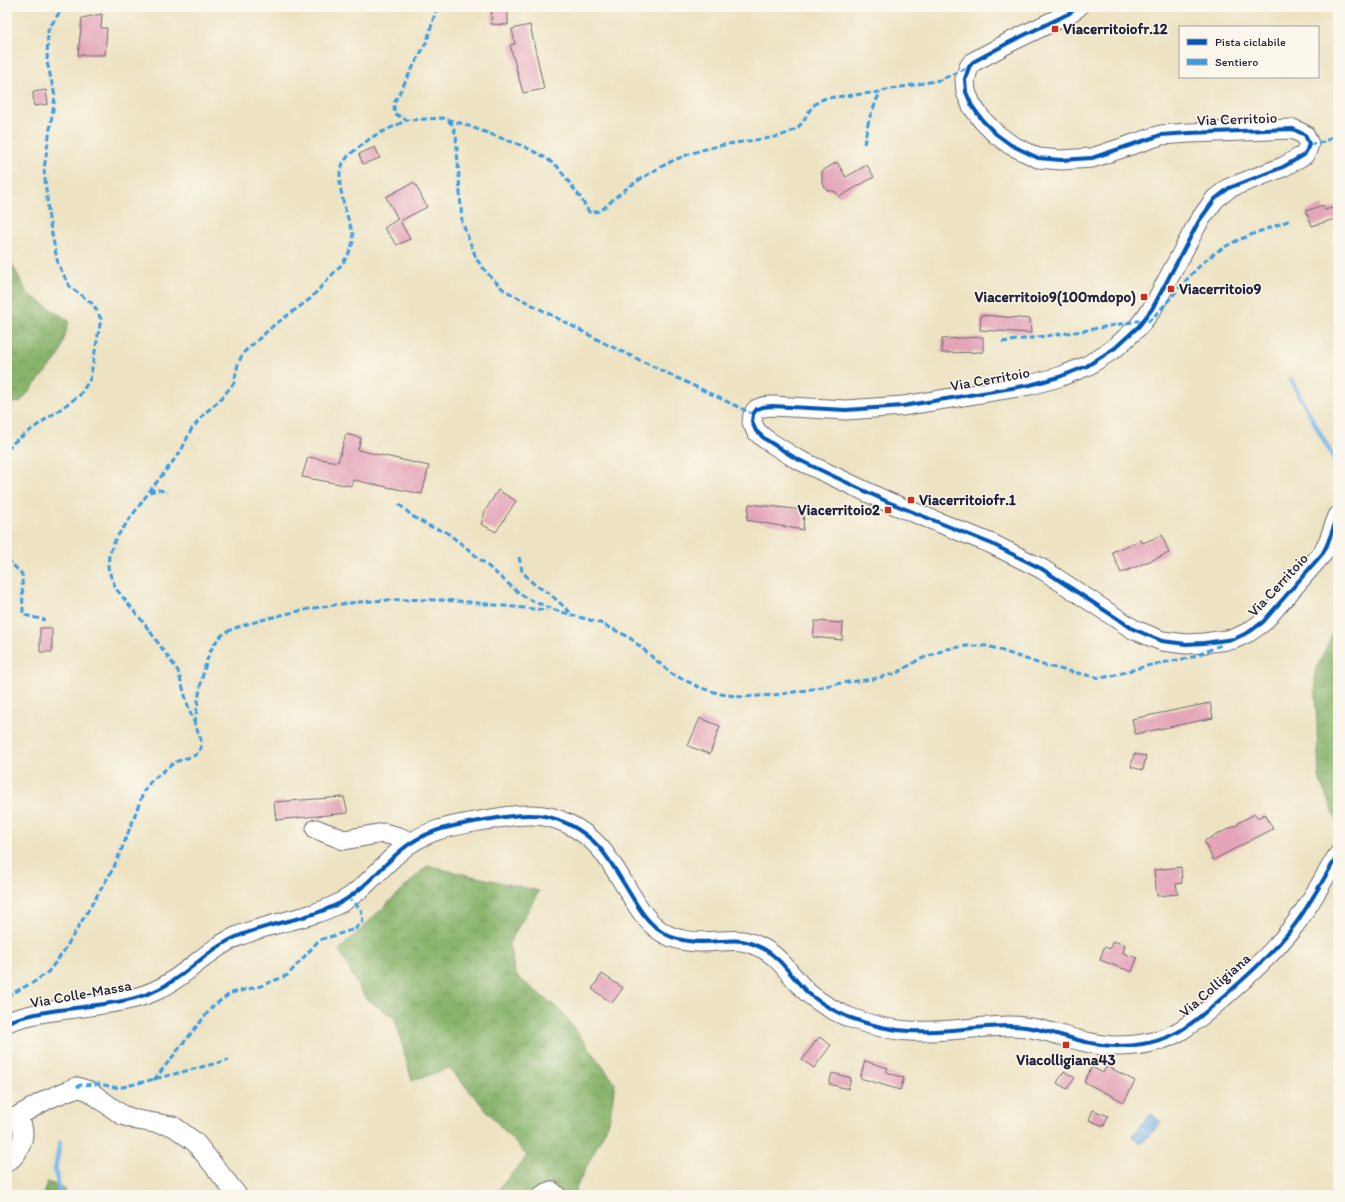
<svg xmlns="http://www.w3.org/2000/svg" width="1345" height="1202" viewBox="0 0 1345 1202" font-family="Itim,sans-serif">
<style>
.forest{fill:url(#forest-crowns);stroke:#556b54}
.water{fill:url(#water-waves);stroke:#4c6c93}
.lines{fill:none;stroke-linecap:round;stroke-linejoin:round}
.stream{stroke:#77b6eb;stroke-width:4.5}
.building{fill:#e4a5b9}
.minor-casing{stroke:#69666b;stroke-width:21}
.minor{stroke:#fff;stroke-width:19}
.quiet{stroke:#3c9ce2;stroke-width:3;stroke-dasharray:6 3;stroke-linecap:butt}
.cycleway-casing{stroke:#fbf7ec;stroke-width:6}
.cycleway{stroke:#0057b8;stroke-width:4}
.poi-dot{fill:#c8321e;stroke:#fbf7ec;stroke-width:1.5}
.labels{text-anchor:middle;stroke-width:3;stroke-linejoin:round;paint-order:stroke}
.poi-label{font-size:15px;font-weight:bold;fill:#22223b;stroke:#fbf7ec;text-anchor:start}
.street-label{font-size:15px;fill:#22223b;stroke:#fbf7ec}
</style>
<defs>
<pattern id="forest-crowns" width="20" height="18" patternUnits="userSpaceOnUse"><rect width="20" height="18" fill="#88b46c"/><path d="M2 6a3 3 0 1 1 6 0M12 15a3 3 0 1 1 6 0" fill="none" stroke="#6f925a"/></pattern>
<pattern id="water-waves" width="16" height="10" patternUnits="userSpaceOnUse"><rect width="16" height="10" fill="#77b6eb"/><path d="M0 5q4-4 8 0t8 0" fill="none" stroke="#6194c0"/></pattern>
</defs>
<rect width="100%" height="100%" fill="#fbf7ec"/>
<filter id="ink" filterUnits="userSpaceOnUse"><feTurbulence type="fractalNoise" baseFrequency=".025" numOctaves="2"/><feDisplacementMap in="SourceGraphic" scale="8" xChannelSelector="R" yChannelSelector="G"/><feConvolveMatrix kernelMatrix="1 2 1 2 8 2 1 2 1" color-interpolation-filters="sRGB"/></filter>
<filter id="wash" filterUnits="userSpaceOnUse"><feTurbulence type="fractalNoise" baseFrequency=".012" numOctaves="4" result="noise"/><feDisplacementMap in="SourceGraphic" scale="16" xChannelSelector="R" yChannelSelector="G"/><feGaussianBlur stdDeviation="0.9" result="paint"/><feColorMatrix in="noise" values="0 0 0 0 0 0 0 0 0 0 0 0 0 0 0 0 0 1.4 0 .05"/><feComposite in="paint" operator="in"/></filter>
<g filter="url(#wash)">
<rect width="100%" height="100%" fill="#ede3c3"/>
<path class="forest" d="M7,255l21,39 41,27 -10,35 -39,46 -13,2z
M1338,622v202l-19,-46 -4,-106z
M427,866l112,25 -30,52 6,32 46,36 54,72 -6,39 -33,66v7h-82l33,-39 -78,-88 -37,13 -17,-63 -30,-20 -26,-48z
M47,1182l17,6 3,7h-24z"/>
<path class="water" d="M1151,1114l10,8 -20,22 -9,-8z"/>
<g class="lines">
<path class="stream" d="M1291,380l47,86
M60,1142l-5,28 5,25"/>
</g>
<g id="blocks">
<path class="building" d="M492,7h16v18l-17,-1z
M102,14l-1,14h6l-2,27h-27l4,-37z
M530,25l14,64 -21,4 -13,-48 5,-1 -3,-15z
M46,90l2,14 -14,2 -1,-14z
M375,147l5,11 -17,6 -4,-10z
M837,162l9,15 21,-12 7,12 -35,20 -3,-5 -9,-2 -5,-7v-12z
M414,182l13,25 -27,14 10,18 -13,6 -13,-17 14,-9 -12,-22z
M1323,205l2,5 13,-4v12l-26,8 -6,-15z
M981,315l49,4 1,14 -51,-3z
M983,337v15l-41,1v-14z
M346,434l15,4 -3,12 71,16 -7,28 -69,-14 -2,6 -49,-9 6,-20 30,5z
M498,490l18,11 -20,31 -15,-8 4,-13z
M749,504l55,6 -1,20 -56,-10z
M1162,535l7,18 -48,20 -9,-21 29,-12 2,3z
M815,621l28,2 -1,17 -29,-3z
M40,628h12v24h-12z
M1210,703l3,15 -78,16 -3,-15z
M700,718l20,8 -10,28 -22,-8z
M1134,754l12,2 -3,14 -12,-3z
M344,797l4,16 -72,7 -2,-18z
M1255,814l2,4 8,-4 8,15 -60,31 -9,-19 35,-17 -1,-1z
M1181,867l1,16 -6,1 2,10 -21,2 -3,-26z
M1113,941l12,4 -2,8 14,5 -5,14 -32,-12 4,-13 6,2z
M602,974l21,14 -11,15 -20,-14z
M819,1037l12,8 -17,23 -12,-8z
M865,1061l23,7 -2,4 18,6 -4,12 -40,-12z
M1107,1066l28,15 -11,21 -40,-20 8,-15 11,6z
M1064,1071l11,7 -8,11 -10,-6z
M832,1073l19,5 -3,11 -19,-5z
M1093,1110l15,6 -4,10 -15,-6z"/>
</g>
</g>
<g filter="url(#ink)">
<use href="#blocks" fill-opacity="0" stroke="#69666b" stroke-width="1"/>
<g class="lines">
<defs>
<path id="minor" d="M1078,7l-10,7 -58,28 -37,20 -4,5 -4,12 1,13 6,14 11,15 13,13 15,11 27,13 23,2 31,-2 69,-23 29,-2 103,-4 12,6 4,9 -2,6 -3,5 -21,12 -54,21 -14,11 -16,22 -47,88 -13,17 -24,22 -28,18 -28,11 -29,8 -127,21 -57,4 -74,-4 -9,1 -6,2 -4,5 -1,8 4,9 9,8 30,19 93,44 104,42 50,25 91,60 29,12 24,3 18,-1 30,-4 15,-7 14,-10 60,-69 4,-8 11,-29
M316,829l28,11 39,-7 16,4 11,5
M7,1022c25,-9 50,-12 76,-15 27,-4 52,-6 76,-18 28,-14 49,-40 77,-52 34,-15 72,-17 104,-34 24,-13 39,-34 59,-51 26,-23 53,-26 86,-32 15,-2 31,-6 47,-5 25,0 51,14 68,33 10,12 18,26 26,39 10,16 18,32 33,43 17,13 40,13 60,11 8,0 16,-1 23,0 8,1 16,5 22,8 18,10 29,30 44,44 12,10 26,18 40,24 19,7 41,13 61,14 34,2 68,-5 101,-5 37,0 70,20 107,20 20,0 43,-4 61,-14 16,-9 29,-21 43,-33 25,-22 51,-45 72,-72 17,-22 30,-48 45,-72
M7,1118l9,-1 32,-18 29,-12 12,4 33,24 15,5 36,6 22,16 42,53
M7,1162c14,-9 23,-33 9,-45
M543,1195l8,-4 5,4"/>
</defs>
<use href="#minor" class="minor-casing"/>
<use href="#minor" class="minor"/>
<path class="quiet" d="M437,7l-10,34 -32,60 -1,8 1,5 12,6 36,-2 20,6 60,22 18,9 16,11 23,31 9,15c4,0 8,0 12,-2 6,-4 11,-10 16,-14 10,-8 20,-15 30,-21 32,-20 58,-28 95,-33 16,-3 35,-3 50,-11 17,-8 12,-25 34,-33l54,-6 6,-2 54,-10 29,-13
M519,13l1,-6
M448,121l4,3 4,11 6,87 15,38 11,14 16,16 104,55 145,69
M864,144l5,-25 11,-27
M1309,144c15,-1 18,-2 29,-13
M1148,322c20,-19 37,-43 57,-61 23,-21 56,-29 85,-41
M1002,342l80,-11 61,-11
M7,450l7,-8 66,-47 10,-16 11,-60 -8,-15 -23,-17 -12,-23 -9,-45 -5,-50 11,-73 -8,-34 1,-32 15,-23
M149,492l10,-2 8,2
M399,504l13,12 17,10 17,6 22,17 44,38 11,9 12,6 20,8 45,13 29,14 43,37 29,14 20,6 21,3 33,-2 32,-5 34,-7 32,-4 24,-6 21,-13 29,-11 19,-3h22l58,20 54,12 12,-2 34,-10 47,-9 30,-13
M519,557l3,14 6,7 7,7 14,8 23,21
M7,559l15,15 1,38 1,3 21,5
M195,723c3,-23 8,-70 25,-86 11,-10 29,-13 42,-17 67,-19 138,-24 207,-18 26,3 52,6 78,8
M7,996l27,-14 14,-10 14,-18 51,-85 10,-23 21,-55 7,-10 24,-19 21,-7 5,-7v-8l-12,-31 -11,-38 -34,-48 -27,-33 -6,-13 -3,-10 1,-12 7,-17 33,-46 32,-41 10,-21 14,-17 15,-13 14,-17 4,-19 5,-11 30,-27 37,-27 33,-36 6,-10 4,-11v-8l-9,-28 -4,-20v-14l3,-9 6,-8 23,-18 35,-17
M154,1080l59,-74 18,-13 30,-7 27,-11 31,-35 36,-11 8,-8 -2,-12 -13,-11
M77,1087l3,-2 19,-1 20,4 110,-28"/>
<defs>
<path id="cycleway" d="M1078,7l-10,7 -58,28 -37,20 -4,5 -4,12 1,13 6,14 11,15 13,13 15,11 27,13 23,2 31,-2 69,-23 29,-2 103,-4 12,6 4,9 -2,6 -3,5 -21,12 -54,21 -14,11 -16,22 -47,88 -13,17 -24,22 -28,18 -28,11 -29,8 -127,21 -57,4 -74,-4 -9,1 -6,2 -4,5 -1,8 4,9 9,8 30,19 93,44 104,42 50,25 91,60 29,12 24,3 18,-1 30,-4 15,-7 14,-10 60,-69 4,-8 11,-29
M7,1022c25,-9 50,-12 76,-15 27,-4 52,-6 76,-18 28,-14 49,-40 77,-52 34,-15 72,-17 104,-34 24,-13 39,-34 59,-51 26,-23 53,-26 86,-32 15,-2 31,-6 47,-5 25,0 51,14 68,33 10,12 18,26 26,39 10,16 18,32 33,43 17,13 40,13 60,11 8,0 16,-1 23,0 8,1 16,5 22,8 18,10 29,30 44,44 12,10 26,18 40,24 19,7 41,13 61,14 34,2 68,-5 101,-5 37,0 70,20 107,20 20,0 43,-4 61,-14 16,-9 29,-21 43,-33 25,-22 51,-45 72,-72 17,-22 30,-48 45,-72"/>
</defs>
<use href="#cycleway" class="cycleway-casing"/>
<use href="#cycleway" class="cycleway"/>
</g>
</g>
<g class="poi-dot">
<rect x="1051" y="25" width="8" height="8" rx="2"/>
<rect x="1167" y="285" width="8" height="8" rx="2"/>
<rect x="1140" y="293" width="8" height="8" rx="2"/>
<rect x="907" y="496" width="8" height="8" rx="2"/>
<rect x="884" y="506" width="8" height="8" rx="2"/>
<rect x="1062" y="1041" width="8" height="8" rx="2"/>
</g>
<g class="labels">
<g class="poi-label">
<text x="1063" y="34">Viacerritoiofr.12</text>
<text x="1179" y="294">Viacerritoio9</text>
<text x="1136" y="302" text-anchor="end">Viacerritoio9(100mdopo)</text>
<text x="919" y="505">Viacerritoiofr.1</text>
<text x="880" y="515" text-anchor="end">Viacerritoio2</text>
<text x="1066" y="1065" text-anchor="middle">Viacolligiana43</text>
</g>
<g class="street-label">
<text transform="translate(1237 119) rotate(-2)" y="5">Via Cerritoio</text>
<text transform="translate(990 379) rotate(-10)" y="5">Via Cerritoio</text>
<text transform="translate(1278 585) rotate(-47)" y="5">Via Cerritoio</text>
<text transform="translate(1215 985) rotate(-41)" y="5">Via Colligiana</text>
<text transform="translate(81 994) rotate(-10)" y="5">Via Colle-Massa</text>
</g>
</g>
<rect width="1345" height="1202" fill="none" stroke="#fbf7ec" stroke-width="24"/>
<rect x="1179" y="26" width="140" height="52" fill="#fbf7ec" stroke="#a4a2a5"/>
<rect x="1187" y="39" width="20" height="6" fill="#0057b8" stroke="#a4a2a5"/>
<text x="1215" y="46" font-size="12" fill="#22223b">Pista ciclabile</text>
<rect x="1187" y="59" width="20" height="6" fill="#3c9ce2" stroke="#a4a2a5"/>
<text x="1215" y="66" font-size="12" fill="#22223b">Sentiero</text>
</svg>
